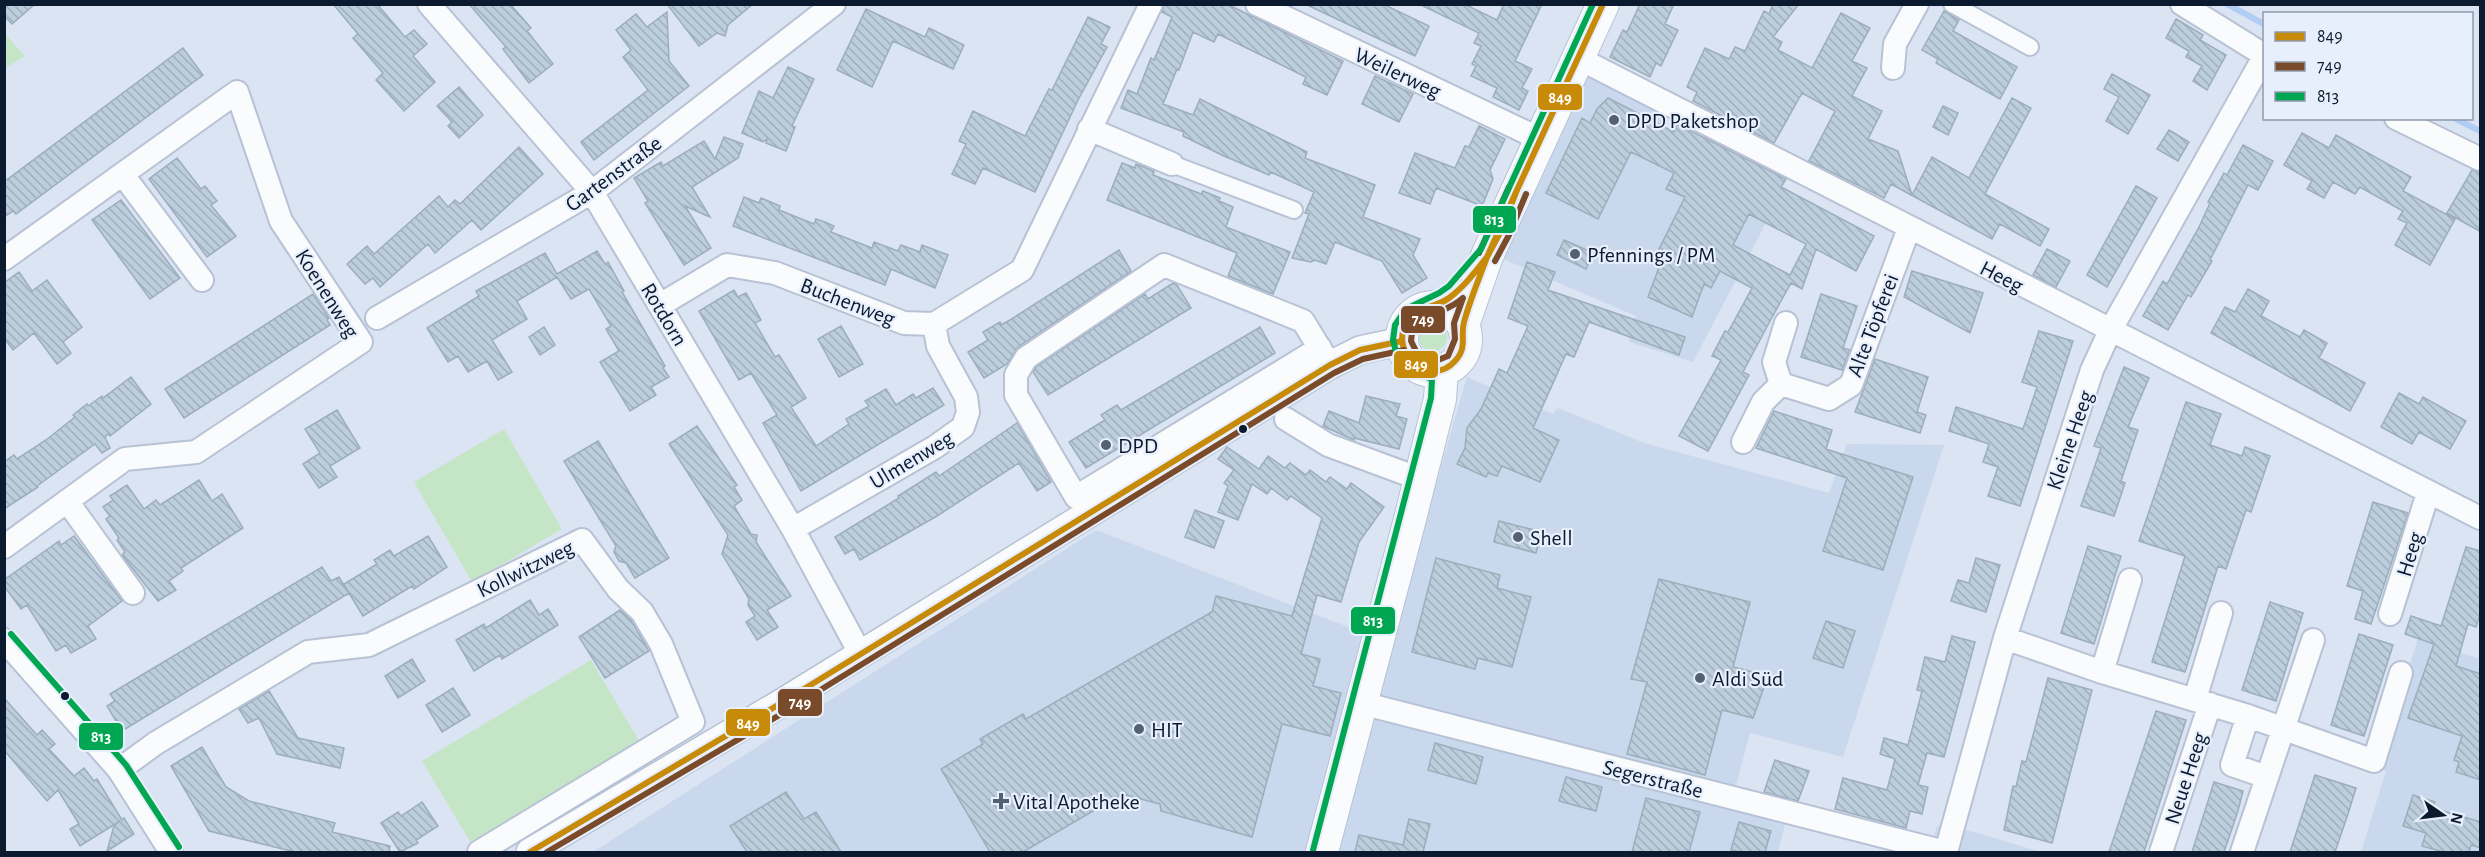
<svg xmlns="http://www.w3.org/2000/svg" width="2485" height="857" viewBox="0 0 2485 857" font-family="'Alegreya Sans',sans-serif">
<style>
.built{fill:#c9d8ec}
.green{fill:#c5e5c7}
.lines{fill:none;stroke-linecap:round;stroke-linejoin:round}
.stream{stroke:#b1cdf6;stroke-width:6}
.building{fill:url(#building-back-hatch);stroke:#9cadbc;stroke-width:1.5;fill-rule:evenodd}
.pedestrian-casing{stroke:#b7c2d5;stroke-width:20}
.minor-casing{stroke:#b7c2d5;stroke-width:26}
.tertiary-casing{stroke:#b7c2d5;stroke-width:30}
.secondary-casing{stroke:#b7c2d5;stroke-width:34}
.pedestrian{stroke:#fafbfd;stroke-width:16}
.minor{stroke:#fafbfd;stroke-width:22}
.tertiary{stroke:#fafbfd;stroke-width:27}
.secondary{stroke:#fafbfd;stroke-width:32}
.bus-1-casing{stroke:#e7effc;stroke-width:10}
.bus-2-casing{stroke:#e7effc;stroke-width:10}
.bus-3-casing{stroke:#e7effc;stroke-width:10}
.bus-1{stroke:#c88a09;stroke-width:6}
.bus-2{stroke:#7a4b2a;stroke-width:6}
.bus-3{stroke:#00a651;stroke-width:6}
.poi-dot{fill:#546173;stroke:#e7effc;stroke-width:2}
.bus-dot{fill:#0b1a2f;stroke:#e7effc;stroke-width:2}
.labels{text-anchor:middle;stroke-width:4.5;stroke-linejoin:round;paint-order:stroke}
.street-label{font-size:22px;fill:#0b1a2f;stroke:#e7effc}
.poi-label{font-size:22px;fill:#0b1a2f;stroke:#e7effc;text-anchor:start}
.line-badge{stroke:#e7effc;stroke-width:2}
.badge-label{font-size:16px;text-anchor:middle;font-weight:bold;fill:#fff}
</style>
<defs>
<pattern id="building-back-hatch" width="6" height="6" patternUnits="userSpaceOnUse" patternTransform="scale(1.5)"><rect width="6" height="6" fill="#bccddc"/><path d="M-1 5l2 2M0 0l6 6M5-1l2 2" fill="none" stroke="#a0afbd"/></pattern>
</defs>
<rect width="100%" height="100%" fill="#dbe4f2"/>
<path class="built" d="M1586,73l82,40 -22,46 121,62 -74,141 -64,-20 7,-26 -133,-57z
M1467,377l86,37 5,-6 86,35 185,50 18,-49 97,1 -101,312 -93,-24 -19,71 55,16 -8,32h-1185l503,-322 265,102 30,7z
M2418,638l62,21v193h-119l25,-81 -7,-3z
M1937,826l37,6 67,20h-111z"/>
<path class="green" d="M4,33l21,23 -20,12h-1z
M1419 337a14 14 0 1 1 28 0a14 14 0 1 1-28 0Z
M504,429l58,100 -90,53 -58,-100z
M591,660l48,81 -168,102 -49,-82z"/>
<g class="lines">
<path class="stream" d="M2227,4l37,20
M2454,118l26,13"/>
</g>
<path class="building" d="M4,4h31l-23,20 -8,-8z
M333,4h44l28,33 9,-7 13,14 -14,12 22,26 -31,29 -28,-31 7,-7 -30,-35 5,-4z
M469,4h41l21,24 -4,3 26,33 -24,19 -26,-34 3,-2z
M667,4h86l-25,21 -3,11 -8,-3 -18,13z
M1164,4h63l116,57 -16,34 -24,-11 3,-7 -88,-43 -4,8 -21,-10 -14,38 -2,-1 -14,35 30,11 7,-16 107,53 -2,6 70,27 -12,32 57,22 -7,16 14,23 -25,15 -20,-32 -47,-19 -9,22 -11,-4 -4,2 -19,-4 17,-44 -4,-1 9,-21 -43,-20 -2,3 -45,-19 -41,-20 1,-4 -63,-24 7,-18 9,4 14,-36 3,2 18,-43 -10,-5z
M1305,4h78l46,22 -14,30z
M1419,4h45l33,16 7,-16h38l-27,57 17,8 -10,19 6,3 -9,19 -26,-13 4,-9 -26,-12 5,-10 -4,-2 9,-18 -7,-3 5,-10z
M1640,4h34l-9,20 13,6 -17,36 -5,-3 -6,14 -40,-20 13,-27 4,2z
M1773,4h26l-26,33 9,5 -4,8 34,18 29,-55 29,15 -18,33 15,7 -15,28 30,15 -14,28 30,12 14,44 20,-38 37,21 43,-80 19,10 -46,86 64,35 -9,17 -40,-22 -8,15 -101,-55 -7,14 -75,-37 26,-50 -33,-18 -28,50 -81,-42 4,-9 -10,-5 18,-39 24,11 6,-12 10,4 19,-40 5,3z
M866,9l59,28 4,-9 35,17 -11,24 -60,-28 -21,46 -35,-17z
M1944,11l15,9 -6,11 64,36 -17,32 -64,-36 2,-4 -16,-9z
M667,12l2,49 20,25 -95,74 -13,-18 67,-52 -25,-33 8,-7 -15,-20 20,-16 11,13z
M1088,17l22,10 -9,17 6,3 -29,53 -43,92 -52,-24 -8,16 -23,-10 14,-30 -7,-3 14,-30 52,25 24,-47 3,1z
M2176,19l27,16 -3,5 26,15 -19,35 -14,-9 9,-15 -16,-9 3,-6 -23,-13z
M183,48l20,27 -187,139 -3,-3 -9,6v-35z
M788,67l26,12 -22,47 3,1 -9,24 -20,-8 1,-4 -4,3 -21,-9 17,-42 14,7z
M2112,74l38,21 -22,39 -22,-13 13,-24 -15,-8z
M1375,76l38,18 -14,28 -37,-18z
M459,87l24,28 -24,23 -11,-12 4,-4 -15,-16z
M1608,98l66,34 3,-8 109,55 -5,8 93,49 -18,35 -40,-22 -14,40 -11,-6 -21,38 -27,51 6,3 -41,76 -29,-15 42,-76 -9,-4 13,-25 3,1 24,-44 -32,-17 -9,17 -7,-4 -12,33 -44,-20 13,-35 -7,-3 31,-62 -19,-8 8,-16 -43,-21 -33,67 -52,-26 36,-75 8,5 7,-14zM1749,214l57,30 -16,31 -57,-30z
M1943,106l15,7 -10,22 -15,-8z
M1479,126l26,13 -15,31 3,9 -11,27 -46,-18 -6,16 -31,-11 16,-40 40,15 10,-22 4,1z
M2169,130l20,12 -11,19 -21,-12z
M2302,133l27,15 7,-13 75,42 -8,14 52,28 -25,46 -35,-20 12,-22 -9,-4 5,-8 -43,-24 -5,7 -22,-12 -9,16 -17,-9 5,-8 -28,-16z
M724,137l19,7 -5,14 -46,29 18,30 -25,-11 26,42 -27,17 -39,-62 3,-2 -14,-23 27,-16 2,4 41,-25 11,18z
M2243,145l30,16 -15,29 -10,-5 -38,75 2,1 -21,36 -3,-2 -20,35 -25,-14 20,-35 4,3 32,-57 11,-24 -2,-1 16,-29 3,2z
M519,147l24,27 -62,56 -9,-10 -37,33 -7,-9 -48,43 -7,-9 -8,6 -18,-20 20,-18 7,8 65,-58 9,11 7,-7 5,4z
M177,158l24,31 4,-3 12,15 -6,4 25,31 -29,21 -58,-78z
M1122,163l13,5 1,-4 18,7 -1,4 48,19 2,-3 17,7 -1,3 14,6 -7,20 64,25 -17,42 -45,-18 9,-23 -130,-53z
M2472,170l9,2v60l-34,-19z
M2136,186l21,12 -50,89 -20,-12z
M744,197l15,6 2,-5 19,8 -1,4 35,14 2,-5 9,3 9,4 -3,6 41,16 2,-6 24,9 3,-6 19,7 2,-7 26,10 -13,33 -44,-19 -6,16 -152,-59z
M121,200l59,78 -30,21 -58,-79z
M1564,240l29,13 -7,16 -29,-14z
M2047,249l23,12 -14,26 -23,-12z
M1119,250l12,21 -113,76 -11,17 -23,14 -16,-26 20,-12 -5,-8 17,-10 1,3 9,-5z
M597,251l8,13 3,-2 16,29 -2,1 43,74 -2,2 6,9 -18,10 5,8 -26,16 -30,-49 19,-11 -13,-22 5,-3 -22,-37 -18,10 -14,-22 -40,24 10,18 -35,21 20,32 -14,8 -11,-19 -19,11 -10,-16 -10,6 -21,-34 52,-32 -3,-5 69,-38 12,21z
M1527,262l28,10 -7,18 137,47 -6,18 -90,-33 -15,35 -8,-3 -33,74 26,12 -19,42 -38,-16 -5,10 -9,-3 -2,4 -29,-13 8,-16 2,-20 14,-19 18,-40 8,4 21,-47 -20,-8z
M1912,271l71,22 -13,40 -66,-36z
M19,272l13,19 15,-11 35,47 -19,15 8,11 -14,11 -23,-31 -21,17 -9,-12v-55z
M1173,283l4,2 14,23 -143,87 -15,-23 3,-5 109,-73 3,5z
M2248,289l21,12 -8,15 39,21 4,-7 23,13 -8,15 46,25 -15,28 -139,-78 14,-26 10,5z
M734,290l4,7 8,-4 15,27 -6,3 20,34 4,-2 27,43 -15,9 25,39 33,-22 -3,-5 23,-13 -4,-5 21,-12 10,16 17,-11 3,4 17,-10 11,17 -143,86 -38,-68 14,-8 -26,-42 -12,7 -40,-69z
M313,294l16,24 -2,2 3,5 -146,93 -19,-29z
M1821,294l36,12 -14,42 7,2 -8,20 -41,-13z
M841,326l22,38 -24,13 -21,-38z
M544,327l11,18 -15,10 -11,-18z
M1260,327l15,26 -189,115 -17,-26 36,-22 -4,-5 16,-10 4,5z
M2039,331l34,10 -53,165 -32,-10 10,-29 -15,-5 6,-18 -40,-13 7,-24 67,22 14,-42 -15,-5z
M1875,359l53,18 -11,35 9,3 -6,18 -65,-21z
M2124,367l25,11 -21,49 10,3 -17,51 4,2 -11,33 -33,-10 20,-58 -7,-2z
M131,377l20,27 -41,32 -2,-2 -3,3 5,11 -8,5 -7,-9 -58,42 1,1 -34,22v-47l10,-7 3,4 29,-19 29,-23 -2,-2 14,-11 1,2 14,-10 1,2z
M2399,393l20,11 4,-7 43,24 -16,28 -31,-17 -7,12 -31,-17z
M1366,396l34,8 -4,12 11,3 -8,30 -45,-11v2l-31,-14 6,-15 30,12z
M2186,402l35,12 -11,31 32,11 3,-9 25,9 -19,56 -5,-2 -20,59 -8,-3 -33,106 -33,-10 33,-106 -46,-15z
M337,410l23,38 -30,18 7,11 -18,11 -16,-24 17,-11 -15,-24z
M1774,411l58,19 -6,19 87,28 -30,93 -60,-19 24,-73 -91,-30z
M1017,423l34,59 -14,9 -18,-28 -82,53 -77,44 -6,-11 -9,5 -10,-17 64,-39 -1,-2 38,-24 3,4z
M697,426l40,59 -3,2 8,13 -8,6 17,28 6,1 -1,7 35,54 -24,14 11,17 -21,13 -11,-18 9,-6 -7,-11 1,-6 -27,-45 6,-19 -59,-91z
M598,441l71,117 -34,20 -9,-15 -7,-2 -5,-9 2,-6 -52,-85z
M1227,447l32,22 9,-13 17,12 5,-5 16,12 4,-5 16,12 4,-5 17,12 4,-6 33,24 -25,35 -18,60 -24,-7 -16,59 19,5 -7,27 28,7 -11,43 -48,-12 -30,113 -91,-26 -1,-7 -38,-10 -99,58h-33l-49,-83 42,-25 -3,-5 43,-25 3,5 186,-107 4,-16 76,20 30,-98 -31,-22 -4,4 -16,-12 -4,6 -15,-10 -14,36 -20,-8 10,-26 -4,-3 10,-13 -16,-11z
M199,480l13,21 10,-7 21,34 -62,40 2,3 -14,10 7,9 -18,11 -36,-46 3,-3 -8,-12 2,-2 -13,-19 4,-3 -7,-9 10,-7 -3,-4 17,-11 17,24 12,-9 4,5z
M2373,502l35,11 -37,111 -16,-5 8,-28 -16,-5z
M1195,510l29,11 -10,27 -29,-11z
M1499,521l43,11 -6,21 -42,-11z
M74,536l48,65 -34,25 8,13 -25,14 -5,-8 -10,6 -29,-46 -6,4 -17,-23v-6l55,-39 2,4z
M428,536l19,31 -33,22 -2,-3 -49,30 -14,-23 -227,138 -15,-25 8,-5 -5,-7 212,-127 9,14 8,-4 9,15 -4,-8 33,-20 -3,-4 16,-10 4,6z
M2088,546l33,10 -27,88 -33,-11z
M2466,547l15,4v61l-5,15 -8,-3 -12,42 25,8v106l-25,-8 3,-10 -5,-2 8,-24 -54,-18 26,-74 -29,-10 6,-18 30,10z
M1436,558l64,17 -3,13 34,9 -19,70 -34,-9 -3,11 -63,-17z
M1976,558l24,7 -14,47 -35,-11 7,-21 11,3z
M1659,579l91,23 -17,65 35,9 -15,42 -31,-8 -17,65 -78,-21 20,-72 -16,-3z
M530,600l9,15 9,-6 10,16 -56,34 -2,-4 -26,16 -18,-31 28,-16 2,4z
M2270,602l33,11 -27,88 -34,-11z
M620,610l11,10 18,31 -44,27 -26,-41z
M1826,621l29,10 -12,37 -30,-10z
M2359,634l34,11 -29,91 -33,-11z
M1952,636l23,6 -31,115 -17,-4 -9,32 10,2 -6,27 -12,-3 -4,17 -71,-19 8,-31 44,12 8,-31 -15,-5 4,-16 24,7 14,-54 -5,-1 8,-33 20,5z
M412,659l13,22 -27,17 -13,-22z
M2048,678l44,12 -40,153 -48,-13 9,-44 3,1 6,-26 4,1z
M453,688l17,27 -28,17 -16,-27z
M269,691l29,47 46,10 -4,20 -63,-14 -18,-36 -11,5 -9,-14z
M4,698l33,37 5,-5 13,14 -6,5 25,27 10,-8 10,13 3,-2 25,41 2,-2 10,16 -27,17 7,-25 6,-5 -40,25 -10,-17 9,-5 -21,-34 -11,11 -43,-51z
M2156,711l30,9 -42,132h-35z
M1435,743l48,14 -7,27 -48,-14z
M202,747l24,40 23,14 86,22 -3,9 58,14 -1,6h-94l-86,-21 -38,-65z
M1775,760l34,11 -11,30 -34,-9z
M2315,775l41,13 -8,26 -13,38h-45z
M1566,777l36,10 -6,24 -37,-10z
M2214,782l29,9 -5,20 -14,41h-32z
M786,792l18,27 12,-7 25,40h-94l-17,-26z
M2413,795l22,7 -2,6 48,14v26l-10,-3 -2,7h-25l-22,-6 4,-13 -23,-7z
M1646,798l54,14 -11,40h-57z
M422,802l16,24 -22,14 2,3 -18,9 -19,-29 17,-11 3,4z
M1409,819l21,5 -7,28h-68l4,-17 44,10z
M1739,822l32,9 -6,21h-23l-11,-2z"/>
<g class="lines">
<defs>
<path id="pedestrian" d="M1952,4l78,43
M1172,164l122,46"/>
<path id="minor" d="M429,4l163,188 201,337 67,124
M1257,4l283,135
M2182,4l82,51
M1578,58l902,460
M1893,68l2,-24 22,-40
M2396,118l84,41
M1089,129l83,35
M123,175l79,105
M4,259l233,-167 44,129 80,121 -165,110 -71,7 -121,88
M660,305l67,-40 48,8 129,50 30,1 88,-54 129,-266
M377,318l215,-126 242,-188
M1320,348l-244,149 -60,-102v-20l10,-17 138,-93 139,56 27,44
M1781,384l-7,-22 12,-39
M1286,419l42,26 92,34
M1743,442l20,-40 18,-18 48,15 22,-14 58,-157
M67,501l66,92
M793,529l142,-82 28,-20 5,-15 -2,-15 -28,-51 -4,-22
M2390,614l38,-121
M2005,638l97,34 146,44 126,45 27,-88
M4,640l115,130 52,82
M2102,672l28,-92
M2195,699l26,-86
M1361,703l584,149
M2248,716l-16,49 35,12
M119,770l37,-27 152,-91 61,-7 213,-105 36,49 24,23 19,32 32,78 -214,130
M1946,852l59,-214 87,-268 18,-39 154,-274
M2161,852l49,-148
M2242,852l71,-212"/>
<path id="tertiary" d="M530,852l248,-147 552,-340 30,-15 42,-9"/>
<path id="secondary" d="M1402 339a32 32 0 1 1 64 0a32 32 0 1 1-64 0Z
M1463,325l24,-69 116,-252
M1322,852l88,-333 30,-120 2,-29"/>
</defs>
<use href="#pedestrian" class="pedestrian-casing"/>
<use href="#minor" class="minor-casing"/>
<use href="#tertiary" class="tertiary-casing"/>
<use href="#secondary" class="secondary-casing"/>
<use href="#pedestrian" class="pedestrian"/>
<use href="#minor" class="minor"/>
<use href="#tertiary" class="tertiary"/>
<use href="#secondary" class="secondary"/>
<defs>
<path id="bus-1" d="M1517,190l86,-186
M1517,190l86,-186
M1487,257c-8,22 -17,43 -23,65 -4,15 4,25 -9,39 -25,28 -67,-8 -48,-39 9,-16 29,-14 42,-24 15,-11 27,-27 38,-41z
M1487,257l30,-67
M1487,257l14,-26 16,-41
M530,852l248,-147 552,-340 30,-15 42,-9"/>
<path id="bus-2" d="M1479,253l30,-66
M1495,261l14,-26 17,-41
M1463,298l-9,25 1,16 -7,17 -15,6 -14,-5 -8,-16c1,-28 33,-25 52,-43z
M547,852l236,-139 551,-340 29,-14 41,-9"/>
<path id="bus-3" d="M11,634l115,131 53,82
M1313,850l118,-452 1,-19 -19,-6 -15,-13 -5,-20 2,-15 11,-16 33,-16 10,-7 32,-37 112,-245"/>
</defs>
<use href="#bus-1" class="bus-1-casing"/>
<use href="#bus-2" class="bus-2-casing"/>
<use href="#bus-3" class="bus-3-casing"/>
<use href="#bus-1" class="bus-1"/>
<use href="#bus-2" class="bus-2"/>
<use href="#bus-3" class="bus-3"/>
</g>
<g class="poi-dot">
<circle cx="1614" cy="120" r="6"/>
<circle cx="1575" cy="254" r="6"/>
<circle cx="1106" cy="445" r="6"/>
<circle cx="1518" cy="537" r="6"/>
<circle cx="1700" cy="678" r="6"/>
<circle cx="1139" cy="729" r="6"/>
<path d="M998 792h6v6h6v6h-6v6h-6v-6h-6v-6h6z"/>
</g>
<g class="bus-dot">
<circle cx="1243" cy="429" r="5"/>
<circle cx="65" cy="696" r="5"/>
</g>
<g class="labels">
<g class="street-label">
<text transform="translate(1398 72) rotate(25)" y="8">Weilerweg</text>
<text transform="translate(613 173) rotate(-36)" y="8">Gartenstraße</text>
<text transform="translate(2002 276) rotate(27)" y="8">Heeg</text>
<text transform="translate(328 293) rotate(58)" y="8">Koenenweg</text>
<text transform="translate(848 301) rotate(21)" y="8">Buchenweg</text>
<text transform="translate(665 314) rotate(59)" y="8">Rotdorn</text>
<text transform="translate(1872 325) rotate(-69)" y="8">Alte Töpferei</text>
<text transform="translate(2069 440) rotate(-71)" y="8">Kleine Heeg</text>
<text transform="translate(911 459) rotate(-31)" y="8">Ulmenweg</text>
<text transform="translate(2409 554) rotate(-73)" y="8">Heeg</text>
<text transform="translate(525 568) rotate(-26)" y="8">Kollwitzweg</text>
<text transform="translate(1653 778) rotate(14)" y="8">Segerstraße</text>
<text transform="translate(2185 778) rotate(-72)" y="8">Neue Heeg</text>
</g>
<g class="poi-label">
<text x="1626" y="128">DPD Paketshop</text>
<text x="1587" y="262">Pfennings / PM</text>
<text x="1118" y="453">DPD</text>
<text x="1530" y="545">Shell</text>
<text x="1712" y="686">Aldi Süd</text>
<text x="1151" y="737">HIT</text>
<text x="1013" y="809">Vital Apotheke</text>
</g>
</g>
<g class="line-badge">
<rect x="1537" y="83" width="46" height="28" rx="6" fill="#c88a09"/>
<rect x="1472" y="205" width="45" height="29" rx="6" fill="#00a651"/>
<rect x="1400" y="305" width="46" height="29" rx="6" fill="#7a4b2a"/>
<rect x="1393" y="350" width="46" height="29" rx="6" fill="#c88a09"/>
<rect x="1350" y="606" width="46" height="29" rx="6" fill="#00a651"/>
<rect x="777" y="688" width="46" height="29" rx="6" fill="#7a4b2a"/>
<rect x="725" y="708" width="46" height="29" rx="6" fill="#c88a09"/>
<rect x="78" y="722" width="46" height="29" rx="6" fill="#00a651"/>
</g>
<g class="badge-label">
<text x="1560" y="103">849</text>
<text x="1494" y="225">813</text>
<text x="1423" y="325">749</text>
<text x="1416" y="370">849</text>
<text x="1373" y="626">813</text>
<text x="800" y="708">749</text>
<text x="748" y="729">849</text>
<text x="101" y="742">813</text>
</g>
<rect width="2485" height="857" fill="none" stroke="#0b1a2f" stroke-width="12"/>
<rect x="2263" y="12" width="210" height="108" fill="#e7effc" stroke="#8f9aaa" stroke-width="1.5"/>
<rect x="2275" y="32" width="30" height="9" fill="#c88a09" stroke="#8f9aaa" stroke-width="1.5"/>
<text x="2317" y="42" font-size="18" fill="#0b1a2f">849</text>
<rect x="2275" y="62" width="30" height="9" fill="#7a4b2a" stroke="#8f9aaa" stroke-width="1.5"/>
<text x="2317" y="72" font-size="18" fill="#0b1a2f">749</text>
<rect x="2275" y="92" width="30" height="9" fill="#00a651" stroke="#8f9aaa" stroke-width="1.5"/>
<text x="2317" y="102" font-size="18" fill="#0b1a2f">813</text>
<g transform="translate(2443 815) rotate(104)" stroke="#e7effc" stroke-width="4.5" paint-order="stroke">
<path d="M0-4.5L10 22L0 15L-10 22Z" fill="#0b1a2f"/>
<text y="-9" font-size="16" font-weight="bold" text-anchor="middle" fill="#0b1a2f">N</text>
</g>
</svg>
